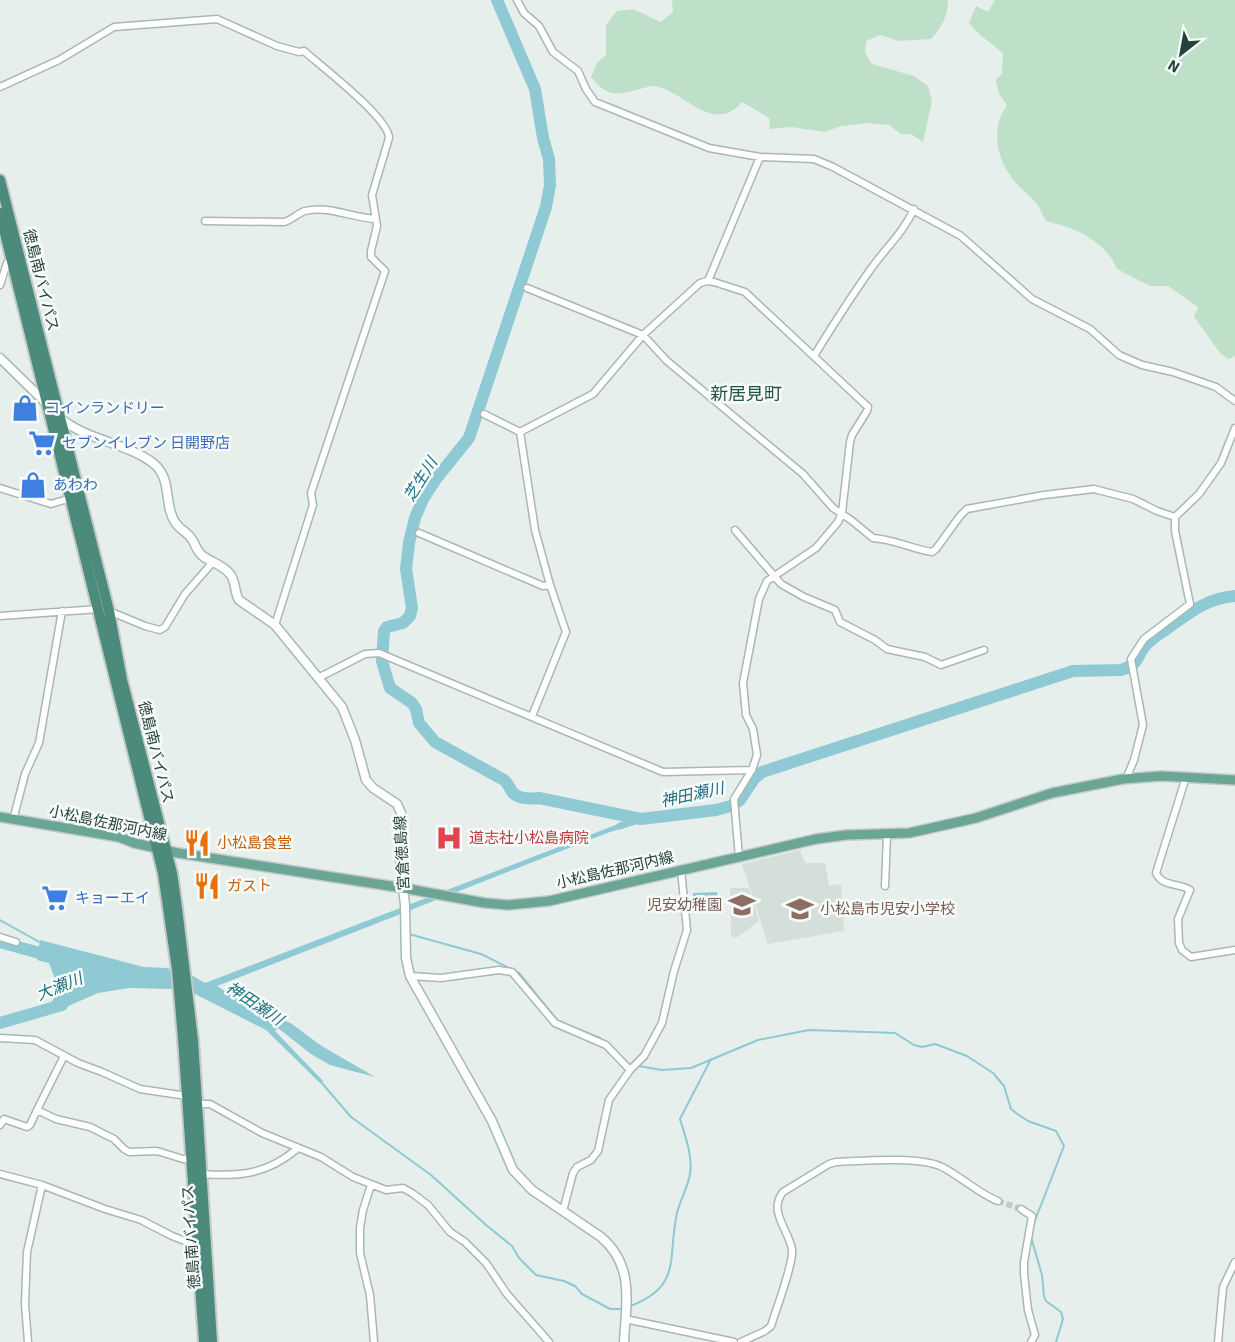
<svg xmlns="http://www.w3.org/2000/svg" width="1235" height="1342" viewBox="0 0 1235 1342" font-family="'Source Sans 3','Noto Sans JP',sans-serif">
<style>
.built{fill:#d4dfda}
.green{fill:#bfe0c8}
.water{fill:#8ec9d4}
.lines{fill:none;stroke-linecap:round;stroke-linejoin:round}
.stream{stroke:#8ec9d4;stroke-width:2}
.canal{stroke:#8ec9d4;stroke-width:7}
.river{stroke:#8ec9d4;stroke-width:12}
.minor-tunnel{stroke:#bfccc8;stroke-width:6;stroke-dasharray:6 3;stroke-linecap:butt}
.minor-casing{stroke:#a8b8b2;stroke-width:9}
.secondary-casing{stroke:#a4bbb3;stroke-width:11}
.primary-casing{stroke:#c2cac8;stroke-width:12}
.trunk-casing{stroke:#c2cac8;stroke-width:14}
.minor{stroke:#fff;stroke-width:6}
.secondary{stroke:#fff;stroke-width:8}
.primary{stroke:#6aa596;stroke-width:9}
.trunk{stroke:#4c8a7c;stroke-width:10}
.labels{text-anchor:middle;stroke-width:5;stroke-linejoin:round;paint-order:stroke}
.street-label{font-size:15px;fill:#24423a;stroke:#f7fbf9}
.shop-label{font-size:15px;fill:#366cbe;stroke:#f7fbf9;text-anchor:start}
.health-label{font-size:15px;fill:#be3a42;stroke:#f7fbf9;text-anchor:start}
.food-label{font-size:15px;fill:#c56008;stroke:#f7fbf9;text-anchor:start}
.education-label{font-size:15px;fill:#785e54;stroke:#f7fbf9;text-anchor:end}
.water-label{font-size:16px;font-style:italic;fill:#1c6f80;stroke:#f7fbf9}
.quarter-label{font-size:18px;fill:#1f5548;stroke:#f7fbf9}
</style>
<rect width="100%" height="100%" fill="#e6efeb"/>
<path class="built" d="M800,850l5,13h20l4,23 12,-2 3,47 -76,13 -26,-80z
M730,888h19l10,33 -23,17 -5,-2z"/>
<path class="green" d="M672,0h276c0,16 -6,27 -17,39l-32,2 -19,-6 -14,6 -1,12 7,11 42,12 14,10 4,15 -9,41 -12,-8h-10l-12,-9 -21,-2 -27,3 -16,6 -34,-5 -21,2 -1,-11 -27,-16c-29,34 -58,-12 -88,-16 -4,0 -10,2 -14,3 -24,6 -32,9 -49,-12l6,-14 9,-8v-30l11,-14 16,-2 28,13 12,-10z
M995,0h240v356l-6,3 -8,-5 -27,-37 4,-10 -30,-21h-18l-33,-17c-11,-28 -43,-42 -71,-48 -3,-5 -5,-11 -8,-16 -5,-7 -14,-13 -20,-20 -21,-22 -29,-54 -11,-80l-8,-11 -3,-14 6,-6 1,-21 -23,-18 -11,-12 7,-17 12,6z"/>
<path class="water" d="M626,821l1,6 -20,6 -390,153 37,23h7l31,15 28,21 55,32 -45,-12 -19,-11 -33,-26 -3,3 48,50 -3,2 -54,-53 -71,-36 -23,-5 -43,-1 -31,5 -50,22 -1,-5 7,-12 -1,-8 3,-9 -7,-18 -12,-3 3,-9 -1,-4 1,-7 104,27 23,1 26,8 12,7z
M717,892l1,11 -25,2v-12z"/>
<g class="lines">
<path class="stream" d="M0,920l41,23
M409,934l72,20 38,19 39,48 42,17 12,9
M638,1066l24,4 29,-2 67,-28 51,-10 86,3 19,12 8,2 13,-3 32,12 26,17 11,13 7,23 5,4 12,8 28,10 8,15 -30,77
M321,1082l30,35 80,58 55,50 26,21 7,12 17,17 28,6 11,5 7,8 28,15h10
M1031,1237l11,38 2,21 2,5 15,11 2,7 -7,23
M628,1307c55,-20 39,-48 49,-94 3,-13 11,-26 13,-39 3,-18 -5,-38 -10,-55l31,-60"/>
<path class="canal" d="M620,826l21,-7"/>
<path class="river" d="M497,0l38,89 8,49 6,21 1,26 -4,22 -77,231 -33,41 -13,20 -8,19 -6,25 -3,26 6,39 -2,8 -7,7 -16,4 -3,4 -2,30 8,27 22,15 4,6 3,14 16,19 69,38c5,4 5,8 9,13 6,6 19,6 26,5l102,21 75,-9 15,-4 9,-6 14,-21 8,-7 311,-101 48,-1c20,-6 14,-13 25,-25 6,-7 15,-12 22,-17 22,-16 40,-30 67,-32
M0,942l54,15
M0,1023l62,-18"/>
<path class="minor-tunnel" d="M998,1201l23,8"/>
<defs>
<path id="minor" d="M517,0l7,13 15,13 14,26 25,19 8,18 9,13 114,46 51,9 54,2 19,8 128,69 71,63 58,30 29,26 23,10 31,7 43,15 19,14
M0,87l59,-27 55,-33 103,-8 60,27 22,6 5,-1c18,16 85,67 85,87l-17,57 5,31 -6,25v6l14,14 -74,222 2,12 -38,120
M205,221l79,1c8,-2 14,-9 21,-11 24,-6 47,7 71,8
M708,281l52,-124
M0,285l7,-22 4,-5
M527,288l116,47 24,26 136,113 30,34 18,12 22,18c21,1 38,11 59,14l4,-3 24,-33 7,-7 77,-14 50,-6 39,10 24,12 18,6
M814,356c19,-31 38,-61 59,-90 14,-19 31,-35 41,-57
M484,414l36,18
M520,432l73,-38 50,-59 57,-52 8,-2 6,1 31,10 123,115 -1,4 -15,24 -2,7 -8,71 -4,9 -22,26 -49,33 -8,18 -16,84 3,32 7,14 4,26 -5,15 -18,29 5,58
M520,432l15,98 15,55 16,47 -34,84
M0,488l51,16 20,-6
M735,530l46,54 23,13 31,13 5,12 35,18 12,9 38,8 16,8 43,-15
M419,533l124,53 7,-1
M109,611l36,15 15,4 5,-3 20,-33 28,-32
M0,616l99,-7
M318,678l47,-24 14,-1 284,119 89,-2
M1186,777l-30,96c6,14 24,10 34,17l-12,29 1,24 3,7 9,7 44,-7
M1126,779l8,-19 9,-35 -12,-66 13,-20 46,-35 -15,-73v-14l24,-23 22,-31 14,-35
M13,820l12,-46 14,-31 23,-132
M885,886l2,-51
M0,937l16,5
M410,976l31,2 58,-8 13,2 43,51 51,22 24,25
M0,1038l35,2 43,23 24,9 38,17 47,7
M64,1056l-27,54 19,9 34,8 24,12 10,10 5,3 28,-1 26,8 11,1
M197,1104h13l52,29 59,24 32,20 33,13 17,-2 9,5 16,12 22,27 15,10 21,21 21,31 42,48
M0,1125l4,-6 23,8 3,-2 7,-15
M0,1174l42,11 63,24 36,11 31,16 13,5 15,1
M202,1174c38,3 65,0 95,-25
M371,1185l-8,25 -3,18v25l10,42 4,47
M1021,1209l11,7 -8,46v12l4,36 7,25 -4,7
M563,1211l10,-38 4,-6 14,-7 7,-9 11,-51 21,-30 14,-14 18,-33 12,-52 13,-41 -6,-60
M625,1319l109,23
M28,1342l-3,-38 2,-52 15,-67
M741,1342l24,-11 6,-5c5,-16 23,-64 21,-77 -4,-20 -24,-38 -9,-57l46,-28 7,-2c27,-1 83,-6 106,5 18,9 39,28 56,34
M1218,1342l5,-55 12,-25"/>
<path id="secondary" d="M0,358l46,45
M59,417c28,24 66,25 94,46 20,16 10,41 22,59 4,7 12,10 16,16 5,6 5,14 13,19 8,5 20,9 26,17 6,7 4,18 9,26l36,25 67,82 13,33 11,40 7,8 24,16 4,9 -2,37 6,55 1,53 4,18 82,145 21,49 19,20 69,47c34,29 25,66 23,105"/>
<path id="primary" d="M0,817l119,20 15,6 44,10 225,35 82,15 23,2 41,-4 267,-62 30,-4 63,-2 67,-15 76,-25 71,-14 38,-3 74,4"/>
<path id="trunk" d="M0,180l109,431 13,69 50,193 5,35 16,132 19,302
M0,213l163,660 14,96 6,69 21,304"/>
</defs>
<use href="#minor" class="minor-casing"/>
<use href="#secondary" class="secondary-casing"/>
<use href="#primary" class="primary-casing"/>
<use href="#trunk" class="trunk-casing"/>
<use href="#minor" class="minor"/>
<use href="#secondary" class="secondary"/>
<use href="#primary" class="primary"/>
<use href="#trunk" class="trunk"/>
</g>
<defs>
<symbol id="shop-bare" viewBox="-9 -9 18 18"><path d="M-5-2.5h2.3a2.7 3.5 0 0 1 5.4 0H5L5.5 6h-11ZM-1.5-2.5h3a1.5 2.3 0 0 0-3 0Z" fill="#3f7fe0" stroke="#f7fbf9" stroke-width="2.5" paint-order="stroke"/></symbol>
<symbol id="supermarket-bare" viewBox="-9 -9 18 18"><path d="M-6-5.5h2.5l.6 2H6L4.5 2H-2.5L-4.4-4H-6ZM-1.5 3.2a1.3 1.3 0 1 0 .1 0ZM3 3.2a1.3 1.3 0 1 0 .1 0Z" fill="#3f7fe0" stroke="#f7fbf9" stroke-width="2.5" paint-order="stroke"/></symbol>
<symbol id="hospital-bare" viewBox="-9 -9 18 18"><path d="M-5-5h3v3.5h4V-5h3V5h-3V1.5h-4V5h-3Z" fill="#e0444e" stroke="#f7fbf9" stroke-width="2.5" paint-order="stroke"/></symbol>
<symbol id="restaurant-bare" viewBox="-9 -9 18 18"><path d="M-5-6h1v4h1v-4h1v4h1v-4h1v5L-1.5 .5V6h-2V.5L-5-1ZM5-6V6H3V1.5H1.5Q1.5-4 5-6Z" fill="#e8710a" stroke="#f7fbf9" stroke-width="2.5" paint-order="stroke"/></symbol>
<symbol id="school-bare" viewBox="-9 -9 18 18"><path d="M0-5L7-2L0 1L-7-2ZM-4 1L0 2.5L4 1V4Q0 6-4 4Z" fill="#8d6e63" stroke="#f7fbf9" stroke-width="2.5" paint-order="stroke"/></symbol>
</defs>
<g fill-rule="evenodd">
<use href="#shop-bare" x="6" y="389" width="38" height="38"/>
<use href="#supermarket-bare" x="23" y="424" width="38" height="38"/>
<use href="#shop-bare" x="14" y="466" width="38" height="38"/>
<use href="#hospital-bare" x="430" y="819" width="38" height="38"/>
<use href="#restaurant-bare" x="178" y="824" width="38" height="38"/>
<use href="#restaurant-bare" x="188" y="867" width="38" height="38"/>
<use href="#supermarket-bare" x="36" y="879" width="38" height="38"/>
<use href="#school-bare" x="723" y="886" width="38" height="38"/>
<use href="#school-bare" x="781" y="890" width="38" height="38"/>
</g>
<g class="labels">
<g class="street-label">
<text transform="translate(41 280) rotate(76)" y="5">徳島南バイパス</text>
<text transform="translate(156 752) rotate(76)" y="5">徳島南バイパス</text>
<text transform="translate(108 823) rotate(12)" y="5">小松島佐那河内線</text>
<text transform="translate(402 853) rotate(-93)" y="5">宮倉徳島線</text>
<text transform="translate(615 870) rotate(-13)" y="5">小松島佐那河内線</text>
<text transform="translate(191 1237) rotate(-94)" y="5">徳島南バイパス</text>
</g>
<g class="shop-label">
<text x="45" y="413">コインランドリー</text>
<text x="62" y="448">セブンイレブン 日開野店</text>
<text x="53" y="490">あわわ</text>
<text x="75" y="903">キョーエイ</text>
</g>
<g class="health-label">
<text x="469" y="843">道志社小松島病院</text>
</g>
<g class="food-label">
<text x="217" y="848">小松島食堂</text>
<text x="227" y="891">ガスト</text>
</g>
<g class="education-label">
<text x="722" y="910">児安幼稚園</text>
<text x="820" y="914" text-anchor="start">小松島市児安小学校</text>
</g>
<g class="water-label">
<text transform="translate(420 479) rotate(-58)" y="6">芝生川</text>
<text transform="translate(692 794) rotate(-12)" y="6">神田瀬川</text>
<text transform="translate(59 986) rotate(-22)" y="6">大瀬川</text>
<text transform="translate(255 1003) rotate(34)" y="6">神田瀬川</text>
</g>
<g class="quarter-label">
<text x="746" y="400">新居見町</text>
</g>
</g>
<g transform="translate(1181 54) rotate(211)" stroke="#f7fbf9" stroke-width="4.5" paint-order="stroke">
<path d="M0-4.5L10 22L0 15L-10 22Z" fill="#24423a"/>
<text y="-9" font-size="16" font-weight="bold" text-anchor="middle" fill="#24423a">N</text>
</g>
</svg>
